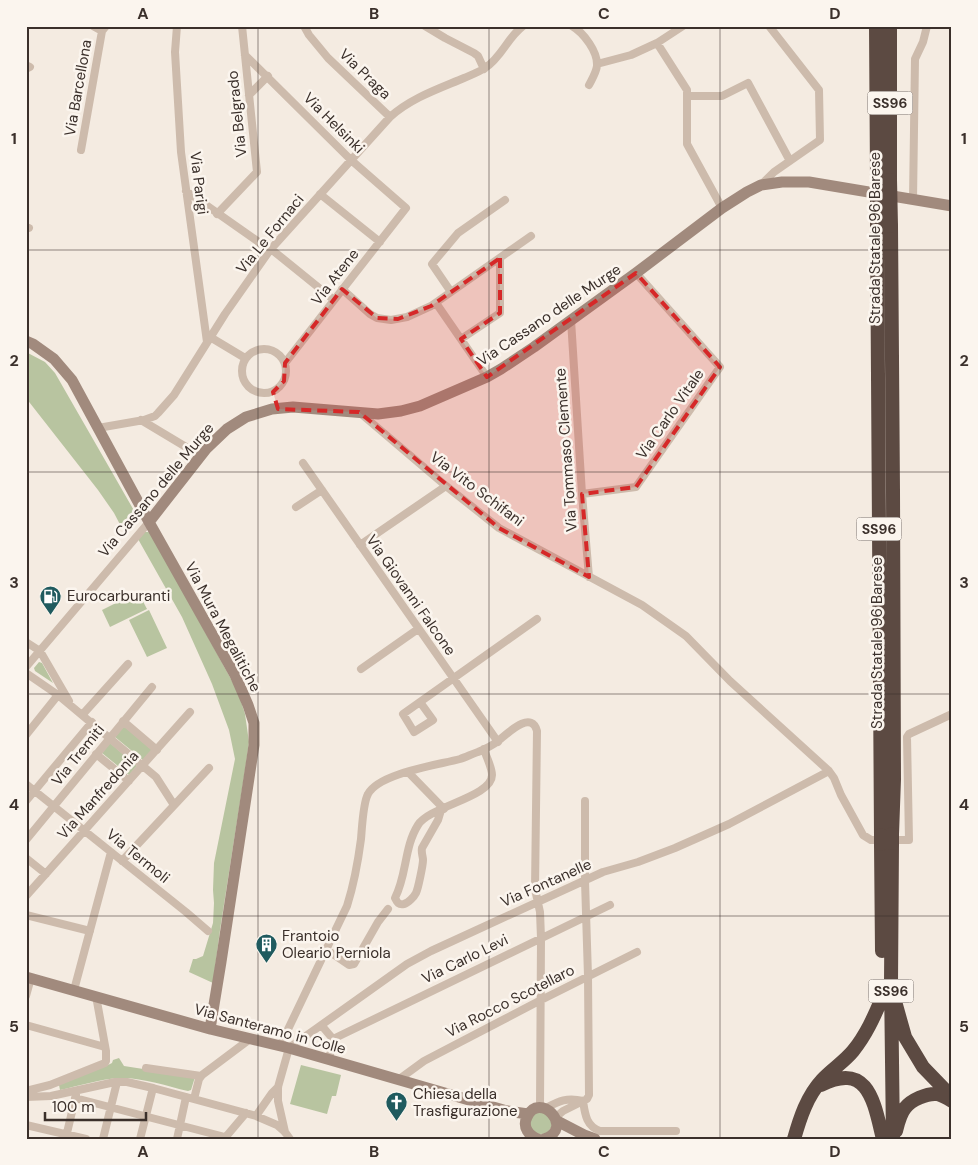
<svg xmlns="http://www.w3.org/2000/svg" width="978" height="1165" viewBox="0 0 978 1165" font-family="'DM Sans',sans-serif">
<style>
.green{fill:#b8c4a0}
.lines{fill:none;stroke-linecap:round;stroke-linejoin:round}
.street{stroke:#cdbbac;stroke-width:8}
.secondary{stroke:#a18a7d;stroke-width:11}
.highway{stroke:#5c4a42;stroke-width:14}
.highway-bridge{stroke:#5c4a42;stroke-width:14}
.marked{fill:#d62828;fill-opacity:0.2;stroke:#d62828;stroke-width:4;stroke-dasharray:10 6;stroke-linejoin:round}
.grid{fill:none;stroke:#3b302b;stroke-width:1;stroke-opacity:0.55}
.labels{text-anchor:middle;stroke-width:5;stroke-linejoin:round;paint-order:stroke}
.shield{fill:#fbf5ee;stroke:#756b66;stroke-width:1}
.shield-label{font-size:14px;font-weight:bold;fill:#3b302b}
.street-label{font-size:15px;fill:#3b302b;stroke:#fbf5ee}
.poi-label{font-size:15px;fill:#3b302b;stroke:#fbf5ee;text-anchor:start}
.neatline{fill:none;stroke:#3b302b;stroke-width:2}
.grid-label{font-size:16px;text-anchor:middle;font-weight:bold;fill:#3b302b}
</style>
<rect width="100%" height="100%" fill="#f4ebe1"/>
<path class="green" d="M26,352l19,10 10,11 81,141 1,8 -12,12 -11,-21 -16,-23 -72,-92z
M145,532h3l3,1 87,159 7,22 4,28 -4,28 -25,160 -7,53 -24,-11 4,-13h3l7,-3 10,-33 1,-20 -1,-13 1,-27 21,-104 -6,-29 -17,-46 -30,-67 -44,-78z
M138,592l9,17 -37,18 -8,-17z
M149,610l18,38 -20,9 -18,-37z
M39,662l3,1 11,20 -18,-12 -1,-3z
M124,726l28,24 -9,10 -28,-23z
M110,743l27,23 -8,9 -27,-22z
M119,1058l5,8 71,11 -4,13 -3,1c-22,-5 -46,-14 -70,-13 -17,1 -40,8 -58,12l-1,-5 47,-19 6,-3 1,-3z
M301,1065l40,10 -5,21h-4l-5,18 -37,-10z
M530 1123a11 11 0 1 1 22 0a11 11 0 1 1-22 0Z"/>
<g class="lines">
<path class="street" d="M93,26l9,5 4,-5
M177,26l-2,26 6,100 26,190
M304,26l5,9 19,23 62,59
M425,26l20,12 29,15 4,3 6,13
M572,26c12,7 26,26 25,40 -1,7 -5,13 -8,19
M657,43l30,47v54l35,64
M245,55l106,105 55,48 -121,155
M597,64l34,-9 26,-12 26,-17
M26,65l4,2 -4,2
M249,95l19,-19
M687,96h35l26,-13 42,78
M81,150l21,-119
M761,185l13,-13 46,-32 -1,-50 -50,-64
M186,191l84,59
M320,194l60,48
M913,200l2,-141 8,-17 4,-16
M217,214l40,-42 -15,-146
M26,227l3,1
M271,249l63,51
M342,289l28,25 7,4 14,2 16,-3 24,-11 100,-70
M451,292l-19,-28 26,-31 47,-33
M436,303l51,74
M571,320l11,174 7,83
M210,337l35,21
M461,339l39,-26v-55
M242 371a22 22 0 1 1 44 0a22 22 0 1 1-44 0Z
M359,412l87,74 53,42 143,77 44,31 44,45 99,90 5,7 7,17 22,40 8,5h38l-2,-103 2,-3 43,-20
M141,420l60,36
M98,428l46,-8 11,-4 3,-3 16,-18 51,-81 45,-64 120,-133c21,-19 48,-28 74,-39 7,-3 15,-6 21,-10 17,-11 22,-30 38,-42
M303,463l195,279
M582,494l54,-7 84,-120 -84,-94
M296,507l26,-17
M360,545l86,-59
M26,642l14,9 29,50
M26,667l123,-145
M361,669l57,-40
M26,673l32,22 98,82 18,28
M420,702l13,18 -19,12 -11,-18c45,-32 89,-63 134,-95
M83,714l45,-50
M123,721l34,29
M26,735l32,-40
M96,754l33,27
M408,772l36,37
M26,784l160,128 22,19
M26,801l66,-79
M585,801v80l3,95 1,119 -2,4 -4,2c2,13 3,25 17,30h76
M441,810l-3,10 -16,28c-1,5 1,8 1,12 0,5 -5,29 -7,33 -2,4 -8,10 -12,11 -6,1 -7,-2 -9,-6 12,-23 9,-51 23,-73 12,-19 74,-28 74,-50 0,-8 -6,-18 -8,-26
M26,840l126,-153
M26,858l20,16
M122,861l87,-93
M26,896l164,-184
M26,915l64,16
M327,950l22,15 5,-1 24,-42 10,-13
M74,990l37,-138
M26,996l5,-18
M26,1025l79,22
M322,1026l11,13 -4,21
M333,1039l277,-134
M280,1046l67,-140c7,-22 11,-44 14,-67 1,-11 2,-36 7,-45 11,-21 70,-29 92,-35 6,-2 12,-5 18,-7 7,-3 14,-6 20,-11 8,-6 33,-32 39,-10l-2,158 5,23 1,26 -1,170
M146,1068l55,8
M398,1080l26,-19 117,-61 96,-48
M26,1091l24,-6 55,-22 1,-2v-10l-10,-55
M26,1097l25,-1 64,-14h12l26,6 103,28 21,9 8,7 5,7
M75,1098l150,39
M194,1099l5,-20 3,-4 48,-36
M546,1108c13,-7 21,-11 37,-7l-20,10 -7,6
M256,1116l16,-23 6,-6
M26,1125l60,14
M285,1132l-7,-31v-14l11,-39 118,-84 24,-13 172,-79 35,-10 37,-14 54,-24 100,-53
M66,1137l10,-42
M103,1139l14,-57
M140,1139l13,-51
M177,1139l9,-42
M224,1139l22,-26"/>
<path class="secondary" d="M26,341l7,3 21,15 18,21 77,142 86,153 13,30 6,18v22l-33,217 -11,67
M149,522l57,-73 21,-20 19,-12 26,-8 21,-2 85,7 23,-3 19,-5 67,-29 14,-8 33,-22 102,-74 86,-65 25,-16 14,-7 21,-3h27l143,24
M26,977l184,52 79,19 218,63 21,3
M557,1121l27,14 11,4
M538,1139c-9,-3 -16,-12 -11,-22 12,-27 49,11 17,22"/>
<path class="highway" d="M876,26l1,151
M890,26v154
M877,224l4,611
M891,226l2,265 1,288 -2,55
M892,843l-1,139 2,157
M881,844l1,107
M896,1005l9,32 18,30 29,30
M821,1085c48,-24 53,18 62,54
M896,1131c2,-8 4,-17 9,-23 6,-8 22,-15 32,-14 5,1 10,4 15,7
M794,1139c6,-21 13,-43 28,-59 9,-10 22,-18 31,-29 13,-16 21,-34 29,-53"/>
<path class="highway-bridge" d="M877,177v47
M890,180l1,46
M892,834v9
M881,844v-9"/>
</g>
<path class="marked" d="M500,258v55l-39,26 26,38 149,-104 84,94 -84,120 -54,7 7,83 -90,-49 -140,-116 -81,-3 -5,-17 11,-11 1,-18 57,-74 35,29 21,1 33,-13z"/>
<path class="grid" d="M258,26v1113M489,26v1113M720,26v1113M26,250h926M26,472h926M26,694h926M26,916h926"/>
<defs>
<symbol id="fuel-pin" viewBox="-11 -11 22 30"><path d="M0 17L-7.5 6A9.5 9.5 0 1 1 7.5 6Z" fill="#1f5a5e" stroke="#fbf5ee"/><path d="M-5.5-6h7V0h2V4h1.3V-2.5L3-4.5l.8-.8L6-3V5H2.5V1h-1V6h-7ZM-4.2-4.7v3.2H.2V-4.7Z" fill="#fff"/></symbol>
<symbol id="building-pin" viewBox="-11 -11 22 30"><path d="M0 17L-7.5 6A9.5 9.5 0 1 1 7.5 6Z" fill="#1f5a5e" stroke="#fbf5ee"/><path d="M-4-6H4V6H1V3H-1V6H-4ZM-2.5-4.3h1.7v1.8h-1.7ZM.8-4.3h1.7v1.8H.8ZM-2.5-1h1.7V.8h-1.7ZM.8-1h1.7V.8H.8Z" fill="#fff"/></symbol>
<symbol id="church-pin" viewBox="-11 -11 22 30"><path d="M0 17L-7.5 6A9.5 9.5 0 1 1 7.5 6Z" fill="#1f5a5e" stroke="#fbf5ee"/><path d="M-1.2-6h2.4v3.5h3.3v2.4h-3.3V6h-2.4V-.1h-3.3v-2.4h3.3Z" fill="#fff"/></symbol>
</defs>
<g fill-rule="evenodd">
<use href="#fuel-pin" x="38" y="584" width="25" height="34"/>
<use href="#building-pin" x="254" y="932" width="25" height="34"/>
<use href="#church-pin" x="384" y="1090" width="25" height="34"/>
</g>
<g class="labels">
<g class="shield">
<rect x="867.5" y="91.5" width="45" height="23" rx="4"/>
<rect x="856.5" y="517.5" width="45" height="23" rx="4"/>
<rect x="868.5" y="979.5" width="45" height="23" rx="4"/>
</g>
<g class="shield-label">
<text x="890" y="108">SS96</text>
<text x="879" y="534">SS96</text>
<text x="891" y="996">SS96</text>
</g>
<g class="street-label">
<text transform="translate(365 74) rotate(44)" y="5">Via Praga</text>
<text transform="translate(78 88) rotate(-80)" y="5">Via Barcellona</text>
<text transform="translate(237 114) rotate(-96)" y="5">Via Belgrado</text>
<text transform="translate(334 123) rotate(45)" y="5">Via Helsinki</text>
<text transform="translate(199 183) rotate(83)" y="5">Via Parigi</text>
<text transform="translate(270 234) rotate(-51)" y="5">Via Le Fornaci</text>
<text transform="translate(875 238) rotate(-90)" y="5">Strada Statale 96 Barese</text>
<text transform="translate(335 277) rotate(-52)" y="5">Via Atene</text>
<text transform="translate(549 315) rotate(-34)" y="5">Via Cassano delle Murge</text>
<text transform="translate(670 414) rotate(-55)" y="5">Via Carlo Vitale</text>
<text transform="translate(566 450) rotate(-94)" y="5">Via Tommaso Clemente</text>
<text transform="translate(477 489) rotate(37)" y="5">Via Vito Schifani</text>
<text transform="translate(156 490) rotate(-50)" y="5">Via Cassano delle Murge</text>
<text transform="translate(411 595) rotate(55)" y="5">Via Giovanni Falcone</text>
<text transform="translate(223 627) rotate(62)" y="5">Via Mura Megalitiche</text>
<text transform="translate(877 643) rotate(-90)" y="5">Strada Statale 96 Barese</text>
<text transform="translate(78 755) rotate(-51)" y="5">Via Tremiti</text>
<text transform="translate(98 795) rotate(-48)" y="5">Via Manfredonia</text>
<text transform="translate(138 856) rotate(39)" y="5">Via Termoli</text>
<text transform="translate(546 883) rotate(-24)" y="5">Via Fontanelle</text>
<text transform="translate(465 959) rotate(-26)" y="5">Via Carlo Levi</text>
<text transform="translate(510 1001) rotate(-27)" y="5">Via Rocco Scotellaro</text>
<text transform="translate(270 1029) rotate(15)" y="5">Via Santeramo in Colle</text>
</g>
<g class="poi-label">
<text x="67" y="601">Eurocarburanti</text>
<text x="282" y="941">Frantoio<tspan x="282" dy="17">Oleario Perniola</tspan></text>
<text x="413" y="1099">Chiesa della<tspan x="413" dy="17">Trasfigurazione</tspan></text>
</g>
</g>
<rect width="978" height="1165" fill="none" stroke="#fbf5ee" stroke-width="55"/>
<path d="M45 1112v8h101v-8" fill="none" stroke="#3b302b" stroke-width="2.5"/>
<text x="52" y="1112" font-size="15" fill="#3b302b" stroke="#fbf5ee" stroke-width="4" paint-order="stroke">100 m</text>
<rect x="28" y="28" width="922" height="1110" class="neatline"/>
<g class="grid-label">
<text x="143" y="19">A</text>
<text x="374" y="19">B</text>
<text x="604" y="19">C</text>
<text x="835" y="19">D</text>
<text x="14" y="144">1</text>
<text x="964" y="144">1</text>
<text x="14" y="366">2</text>
<text x="964" y="366">2</text>
<text x="14" y="588">3</text>
<text x="964" y="588">3</text>
<text x="14" y="810">4</text>
<text x="964" y="810">4</text>
<text x="14" y="1032">5</text>
<text x="964" y="1032">5</text>
<text x="143" y="1157">A</text>
<text x="374" y="1157">B</text>
<text x="604" y="1157">C</text>
<text x="835" y="1157">D</text>
</g>
</svg>
